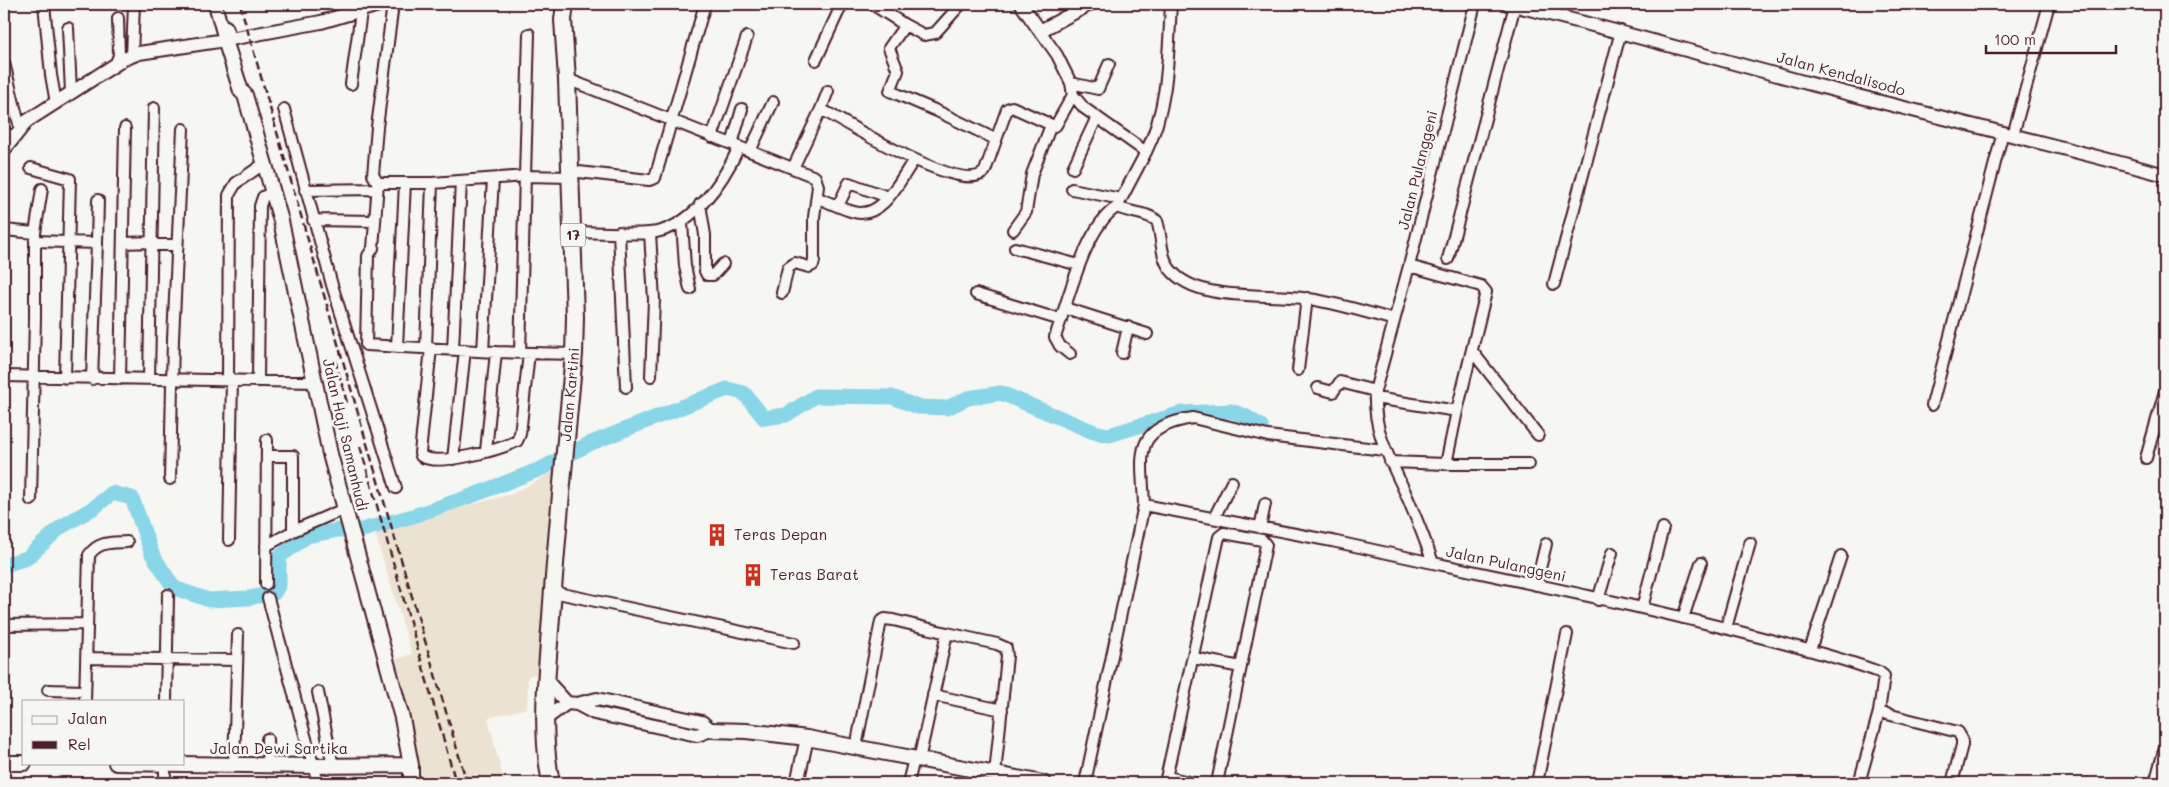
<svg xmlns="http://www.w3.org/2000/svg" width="2169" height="787" viewBox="0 0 2169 787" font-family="Mali,sans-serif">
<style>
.built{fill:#ece2d2}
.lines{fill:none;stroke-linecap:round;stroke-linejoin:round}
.river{stroke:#89d6e8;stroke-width:15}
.minor-casing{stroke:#4a1f2b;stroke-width:14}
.tertiary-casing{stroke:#4a1f2b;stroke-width:16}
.secondary-casing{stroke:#4a1f2b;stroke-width:18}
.trunk-casing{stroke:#4a1f2b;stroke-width:20}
.minor{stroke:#f6f6f2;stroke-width:10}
.tertiary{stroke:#f6f6f2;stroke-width:12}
.secondary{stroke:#f6f6f2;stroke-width:14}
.trunk{stroke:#f6f6f2;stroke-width:16}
.rail{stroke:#4a1f2b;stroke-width:2.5;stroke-dasharray:8 4;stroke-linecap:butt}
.labels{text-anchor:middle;stroke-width:5;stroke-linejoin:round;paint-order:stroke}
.shield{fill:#f6f6f2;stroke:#7e6067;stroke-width:1}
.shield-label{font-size:14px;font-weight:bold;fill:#4a1f2b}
.street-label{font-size:15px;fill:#4a1f2b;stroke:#f6f6f2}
.poi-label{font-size:15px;fill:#4a1f2b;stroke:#f6f6f2;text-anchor:start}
</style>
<rect width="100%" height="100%" fill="#f6f6f2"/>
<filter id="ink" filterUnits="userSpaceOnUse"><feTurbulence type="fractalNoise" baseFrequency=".02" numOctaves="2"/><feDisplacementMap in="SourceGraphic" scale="10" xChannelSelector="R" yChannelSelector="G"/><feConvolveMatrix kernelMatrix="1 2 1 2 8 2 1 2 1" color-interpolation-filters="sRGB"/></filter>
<g filter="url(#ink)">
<path class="built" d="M555,471l-9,126 -9,77 -9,2 -1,32 -39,10 16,65h-83l-2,-27 -27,-95 20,-7 -38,-124 138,-36z"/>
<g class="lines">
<path class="river" d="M4,565l23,-7 34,-31 34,-20 17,-14 20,5 20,56 22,34 35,12 40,-2 25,-5 5,-9v-27l28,-21 32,-6h23l51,-14 61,-21 69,-27 46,-24 138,-55 17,4 20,25 22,-3 30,-19 76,1 26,10 29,1 21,-10 33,-5 93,39 15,3 73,-22 49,-2 14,5 16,10"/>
<defs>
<path id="minor" d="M44,4l7,71 5,28
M872,4l33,21 -16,23 9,23 -8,20 47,20 58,28
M1475,4l-66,262 -34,125c-2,40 14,66 30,101 10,23 20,47 28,71 105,22 211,44 315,71 44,12 89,22 131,38l5,4 -5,36 -20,71
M905,25l19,10 11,-2 26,-29
M68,28l3,64
M1040,31l17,24 14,28 2,12 11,13 62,44 -29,55c12,6 30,5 40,14 5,14 3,35 13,48 27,35 100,23 139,30 28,4 57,13 85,21
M132,56l2,-52
M816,60l26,-56
M4,63l16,65
M116,63l3,-8 -1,-37
M567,79l248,98 3,9 -4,31v44l-1,4 -4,2 -14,-4 -7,5 -6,25
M1071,83l27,6 11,-25
M351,84l10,-72
M284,109l48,176 64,203
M821,109l7,-18
M4,135h10
M2013,135l36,-131
M712,137l35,-100
M732,144l10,-35
M750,151l23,-49
M1146,152c23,-46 22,-99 25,-148
M31,168l39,11 -5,199
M793,168l28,-59c25,14 144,88 164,62l22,-62 5,-2 42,19 2,-1 17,-30
M1073,168l24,-51
M570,171l79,9 6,-2 50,-174
M570,177l-44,-1 -94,7h-54l-5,65 -5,8 -2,89 130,7 78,2
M378,183l-5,-8 4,-48 16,-123
M1072,189l49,10
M305,190l72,-1
M818,198c11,4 24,11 36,14 29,8 46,-33 60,-52
M700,204l5,31v36l2,4h6l10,-11
M838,206l11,-23 39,14
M313,220l62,1
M682,223l3,43 5,23
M4,230l31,3v85l-4,182
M1013,230l13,-18 6,-38 19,-49
M573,232c25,0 51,3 76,1 42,-3 74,-51 90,-86
M619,232l7,155
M35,233l7,-44
M650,233l4,67 -3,76
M35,241l62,2 -5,136
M97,243l1,-43
M123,243l30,-1
M153,245h23
M1015,248l64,17
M1448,259l67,-254
M1554,284l67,-253
M976,294l85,26
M1065,308l82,26
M397,347l8,-164
M426,348l6,-165
M431,348l-11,105 1,3c17,11 78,-6 96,-15l3,-7 9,-81
M453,349l8,-168
M483,351l10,-172
M1472,351l66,84
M520,353l9,-319
M1122,353l6,-26
M1070,354l-10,-8 -5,-9c13,-35 30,-111 62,-130
M1298,370l9,-72
M4,376l312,6
M120,379l5,-251
M149,379l5,-271
M228,379l1,-184 7,-12 29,-20
M258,381l2,-175 3,-9 10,-5
M1318,388l15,4 7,-10 35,9
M1375,398l82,13
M1932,405l71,-273
M486,451l10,-99
M267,456h26v75
M2146,458l19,-67
M453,459l12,-109
M1390,462l56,2 11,-53 29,-119 -5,-6 -72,-20
M1446,464h83
M170,479l3,-140 10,-210
M1144,505c-2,-51 -13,-77 49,-87l75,18 116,14
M1214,518l18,-36
M1260,528l5,-24
M229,540l3,-161
M266,546l27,-15 51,-22
M266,584l1,-144
M1536,585l10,-41
M553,592l241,51
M268,598l50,185
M1598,600l14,-47
M1642,608l21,-80
M1683,618l18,-55
M4,625l83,-1
M1726,628l24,-85
M1810,650l31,-94
M86,658l151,2
M1194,658l47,9
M48,690l37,1
M318,692l15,74
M933,695l69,15
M85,701l4,-146c10,-14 22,-12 38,-13
M166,701l2,-106
M1879,712l79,20 4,7v6l-10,38
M267,739l1,27
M856,747l25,-126 4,-2 8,1 54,13
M919,760l28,-127 50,11 9,4 1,8 -12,118
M234,765l4,-130
M1167,777l27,6
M165,783v-20
M908,783l6,-24
M1085,783l59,-278 188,36 101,22
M1165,783l54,-246 5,-4 38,7 4,5 -49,238
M1537,783l30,-149
M2155,783l10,-36"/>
<path id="tertiary" d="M1021,4l19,27 50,-27
M1508,4c102,24 202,53 303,80 118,31 236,59 354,91
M226,27l4,12 91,-17 61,-18
M4,150l23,-29 97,-62 15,-6 86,-13 -10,-36
M546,680l21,23
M577,704l17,9 103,22 14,-5
M544,720l23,-17 10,1 20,-5 105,23 9,8
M797,783l10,-45"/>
<path id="secondary" d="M225,40l16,51 4,4 36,126 49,233 72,264 9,47v18
M711,730l35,1 61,7 236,45
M4,763h20
M116,763l197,3 98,-1"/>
<g id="trunk">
<path id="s1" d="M551,783c-11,-55 -4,-110 0,-166 6,-88 15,-175 23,-263l1,-37 -8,-238 -4,-59 2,-16"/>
</g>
</defs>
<use href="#minor" class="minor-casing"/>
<use href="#tertiary" class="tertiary-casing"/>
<use href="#secondary" class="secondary-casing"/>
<use href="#trunk" class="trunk-casing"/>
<use href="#minor" class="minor"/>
<use href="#tertiary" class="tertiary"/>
<use href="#secondary" class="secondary"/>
<use href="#trunk" class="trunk"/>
<path class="rail" d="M240,4l122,423 105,356
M335,360l13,46
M360,446l96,337"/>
</g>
</g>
<defs>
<symbol id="building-bare" viewBox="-9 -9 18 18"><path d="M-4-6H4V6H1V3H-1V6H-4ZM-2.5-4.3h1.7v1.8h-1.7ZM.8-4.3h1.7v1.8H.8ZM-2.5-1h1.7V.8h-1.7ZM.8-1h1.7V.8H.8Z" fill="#c8321e" stroke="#f6f6f2" stroke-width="2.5" paint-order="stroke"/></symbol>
</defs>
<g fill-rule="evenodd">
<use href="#building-bare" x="701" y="519" width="32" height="32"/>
<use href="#building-bare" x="737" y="559" width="32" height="32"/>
</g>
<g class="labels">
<rect class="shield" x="560.5" y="223.5" width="25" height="23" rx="4"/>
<g class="shield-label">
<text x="573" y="240">17</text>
</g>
<g class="street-label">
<text transform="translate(1841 74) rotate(15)" y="5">Jalan Kendalisodo</text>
<text transform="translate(1418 170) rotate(-76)" y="5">Jalan Pulanggeni</text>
<text dy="5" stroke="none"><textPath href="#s1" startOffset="390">Jalan Kartini</textPath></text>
<text transform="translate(345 435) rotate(77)" y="5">Jalan Haji Samanhudi</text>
<text transform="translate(1506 564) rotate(12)" y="5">Jalan Pulanggeni</text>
<text x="279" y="754">Jalan Dewi Sartika</text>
</g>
<g class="poi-label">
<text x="734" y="540">Teras Depan</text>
<text x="770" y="580">Teras Barat</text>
</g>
</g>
<rect width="2169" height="787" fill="none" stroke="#f6f6f2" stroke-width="20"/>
<rect x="10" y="10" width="2149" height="767" fill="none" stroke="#4a1f2b" stroke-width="2" filter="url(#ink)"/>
<rect x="22" y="700" width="162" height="65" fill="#f6f6f2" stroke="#b1a0a2"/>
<rect x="32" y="716" width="25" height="8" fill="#f6f6f2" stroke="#b1a0a2"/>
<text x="68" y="724" font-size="15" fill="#4a1f2b">Jalan</text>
<rect x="32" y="741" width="25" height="8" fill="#4a1f2b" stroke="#b1a0a2"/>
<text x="68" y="750" font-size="15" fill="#4a1f2b">Rel</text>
<path d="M1986 45v8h130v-8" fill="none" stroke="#4a1f2b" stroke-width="2.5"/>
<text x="1994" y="45" font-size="15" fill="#4a1f2b" stroke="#f6f6f2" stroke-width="4" paint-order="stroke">100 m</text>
</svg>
